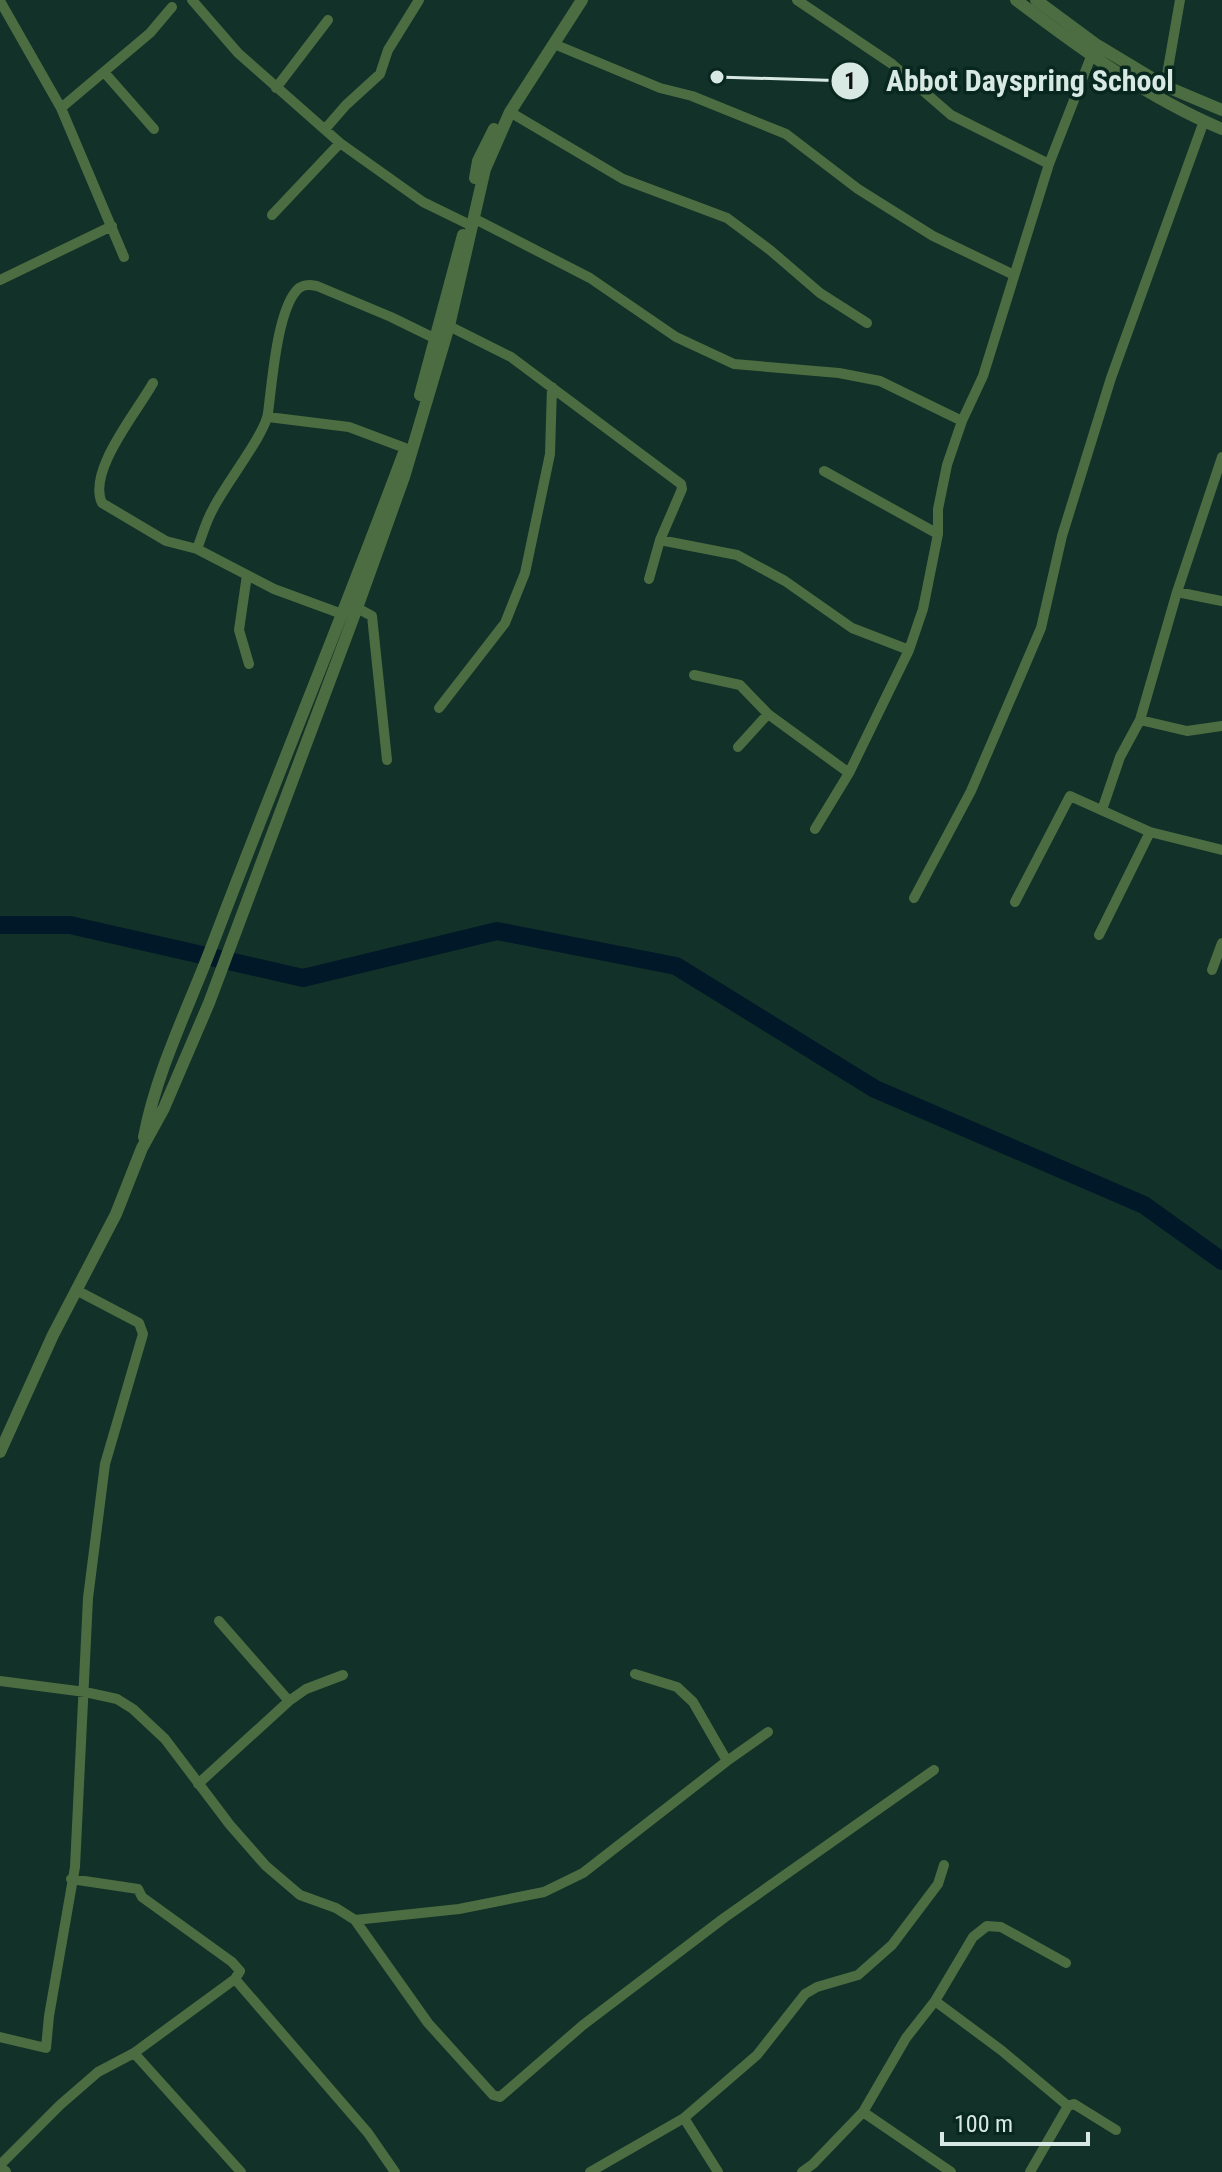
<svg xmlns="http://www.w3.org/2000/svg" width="1222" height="2172" viewBox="0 0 1222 2172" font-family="'Roboto Condensed',sans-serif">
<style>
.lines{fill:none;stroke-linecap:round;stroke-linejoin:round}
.river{stroke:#001827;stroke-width:18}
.minor{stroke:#4c6d41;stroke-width:10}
.tertiary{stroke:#4c6d41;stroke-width:12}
.leader{fill:none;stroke:#d8e9e3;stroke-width:3}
.callout-dot{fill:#d8e9e3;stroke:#08271e;stroke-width:3}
.mark-label{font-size:24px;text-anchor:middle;font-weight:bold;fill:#111}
.callout-label{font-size:30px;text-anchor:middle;font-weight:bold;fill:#d8e9e3;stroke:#08271e;stroke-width:7;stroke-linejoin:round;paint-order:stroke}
</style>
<rect width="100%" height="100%" fill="#123128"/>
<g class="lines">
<path class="river" d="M0,925h70l233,53 194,-47 179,35 199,123 269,116 78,56"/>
<path class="minor" d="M192,0l46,53 102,90 83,59 43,21
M797,0l95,64 59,51 98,49
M0,1l61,107 63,149
M554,44l106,44 32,8 94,38 72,55 75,47 81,39
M104,72l50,57
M1165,86l15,-86
M276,88l52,-68
M61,108l89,-75 22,-26
M510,112l113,67 104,39 43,32 50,43 47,30
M326,128l20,-23 34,-31 8,-24 31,-50
M272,215l68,-72
M475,219l115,59 86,59 58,27 105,9 41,8 82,40
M0,280l112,-54
M449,326l62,31 170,127 1,5 -22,51 -11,39
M153,383c-16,29 -66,88 -51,120l64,38 31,8 77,40 68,25
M268,417l81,10 56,21
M824,471l114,63
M660,540l77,15 48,26 67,47 57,22
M197,549c5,-13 9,-28 16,-40 11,-23 53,-76 55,-96 4,-29 9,-106 31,-125 6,-4 12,-3 18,-2l74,31 45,22
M247,575l-8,55 10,34
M1177,592l45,9
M357,608l15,8 15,144
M694,675l46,10 28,29
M439,708l66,-85 20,-50 25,-119 2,-67
M1140,720l47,11 35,-5
M738,747l30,-33 81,59
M1102,810l18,-53 20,-37 37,-128 45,-135
M815,829l34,-56 60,-123 14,-41 15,-75v-25l9,-44 15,-44 21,-45 66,-212 45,-115
M1150,832l72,18
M914,898l57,-107 70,-163 21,-92 49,-158 93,-257
M1015,902l55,-106 80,36 -51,103
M1212,970l10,-27
M219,1621l70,80
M635,1674l42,13 16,15 34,59 41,-29
M0,1681l85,11 32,7 16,10 32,30 65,86 36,41 34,29 36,13 19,12 104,-11 85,-17 39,-19 144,-112
M198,1784l91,-83 17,-12 37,-14
M71,1879l67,10 4,8 90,65 8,9 -5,8 133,154 27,39
M355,1920l73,103 65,72 7,2 83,-72 141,-107 210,-148
M935,2001l66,49 67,56
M0,2037l46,11 3,-32 26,-149 13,-269 17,-134 38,-130 -4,-11 -63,-33
M134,2053l107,119
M863,2112l88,60
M684,2118l34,54
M0,2165l60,-60 38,-33 36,-19 101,-74
M590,2172l94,-54 73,-63 48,-61 12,-7 41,-12 34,-30 46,-61 6,-19
M802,2172l11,-8 50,-52 43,-74 29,-37 38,-64 14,-11 14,1 65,36
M1030,2172l38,-66 6,-2 42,26"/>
<path class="tertiary" d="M1016,0c65,49 130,97 206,129
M1036,0l61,45 68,41 57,24
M475,178l3,-17 16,-32
M420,395l43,-160
M144,1137c13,-68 45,-130 69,-194 62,-163 129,-324 190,-488
M0,1452l53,-117 63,-121 26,-66 22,-40 45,-105 148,-395 47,-131 45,-151 36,-157 25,-57 72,-112
M0,2169l5,3"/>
</g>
<path class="leader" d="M717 77L850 81"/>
<g class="callout-dot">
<circle cx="717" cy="77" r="8"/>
<circle cx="850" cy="81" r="20"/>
</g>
<g class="mark-label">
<text x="850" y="89">1</text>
</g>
<g class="callout-label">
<text x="1030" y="91">Abbot Dayspring School</text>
</g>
<path d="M942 2132v12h146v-12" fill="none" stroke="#d8e9e3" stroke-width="4"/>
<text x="954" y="2132" font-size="24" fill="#d8e9e3" stroke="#08271e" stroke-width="6" paint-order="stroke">100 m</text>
</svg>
